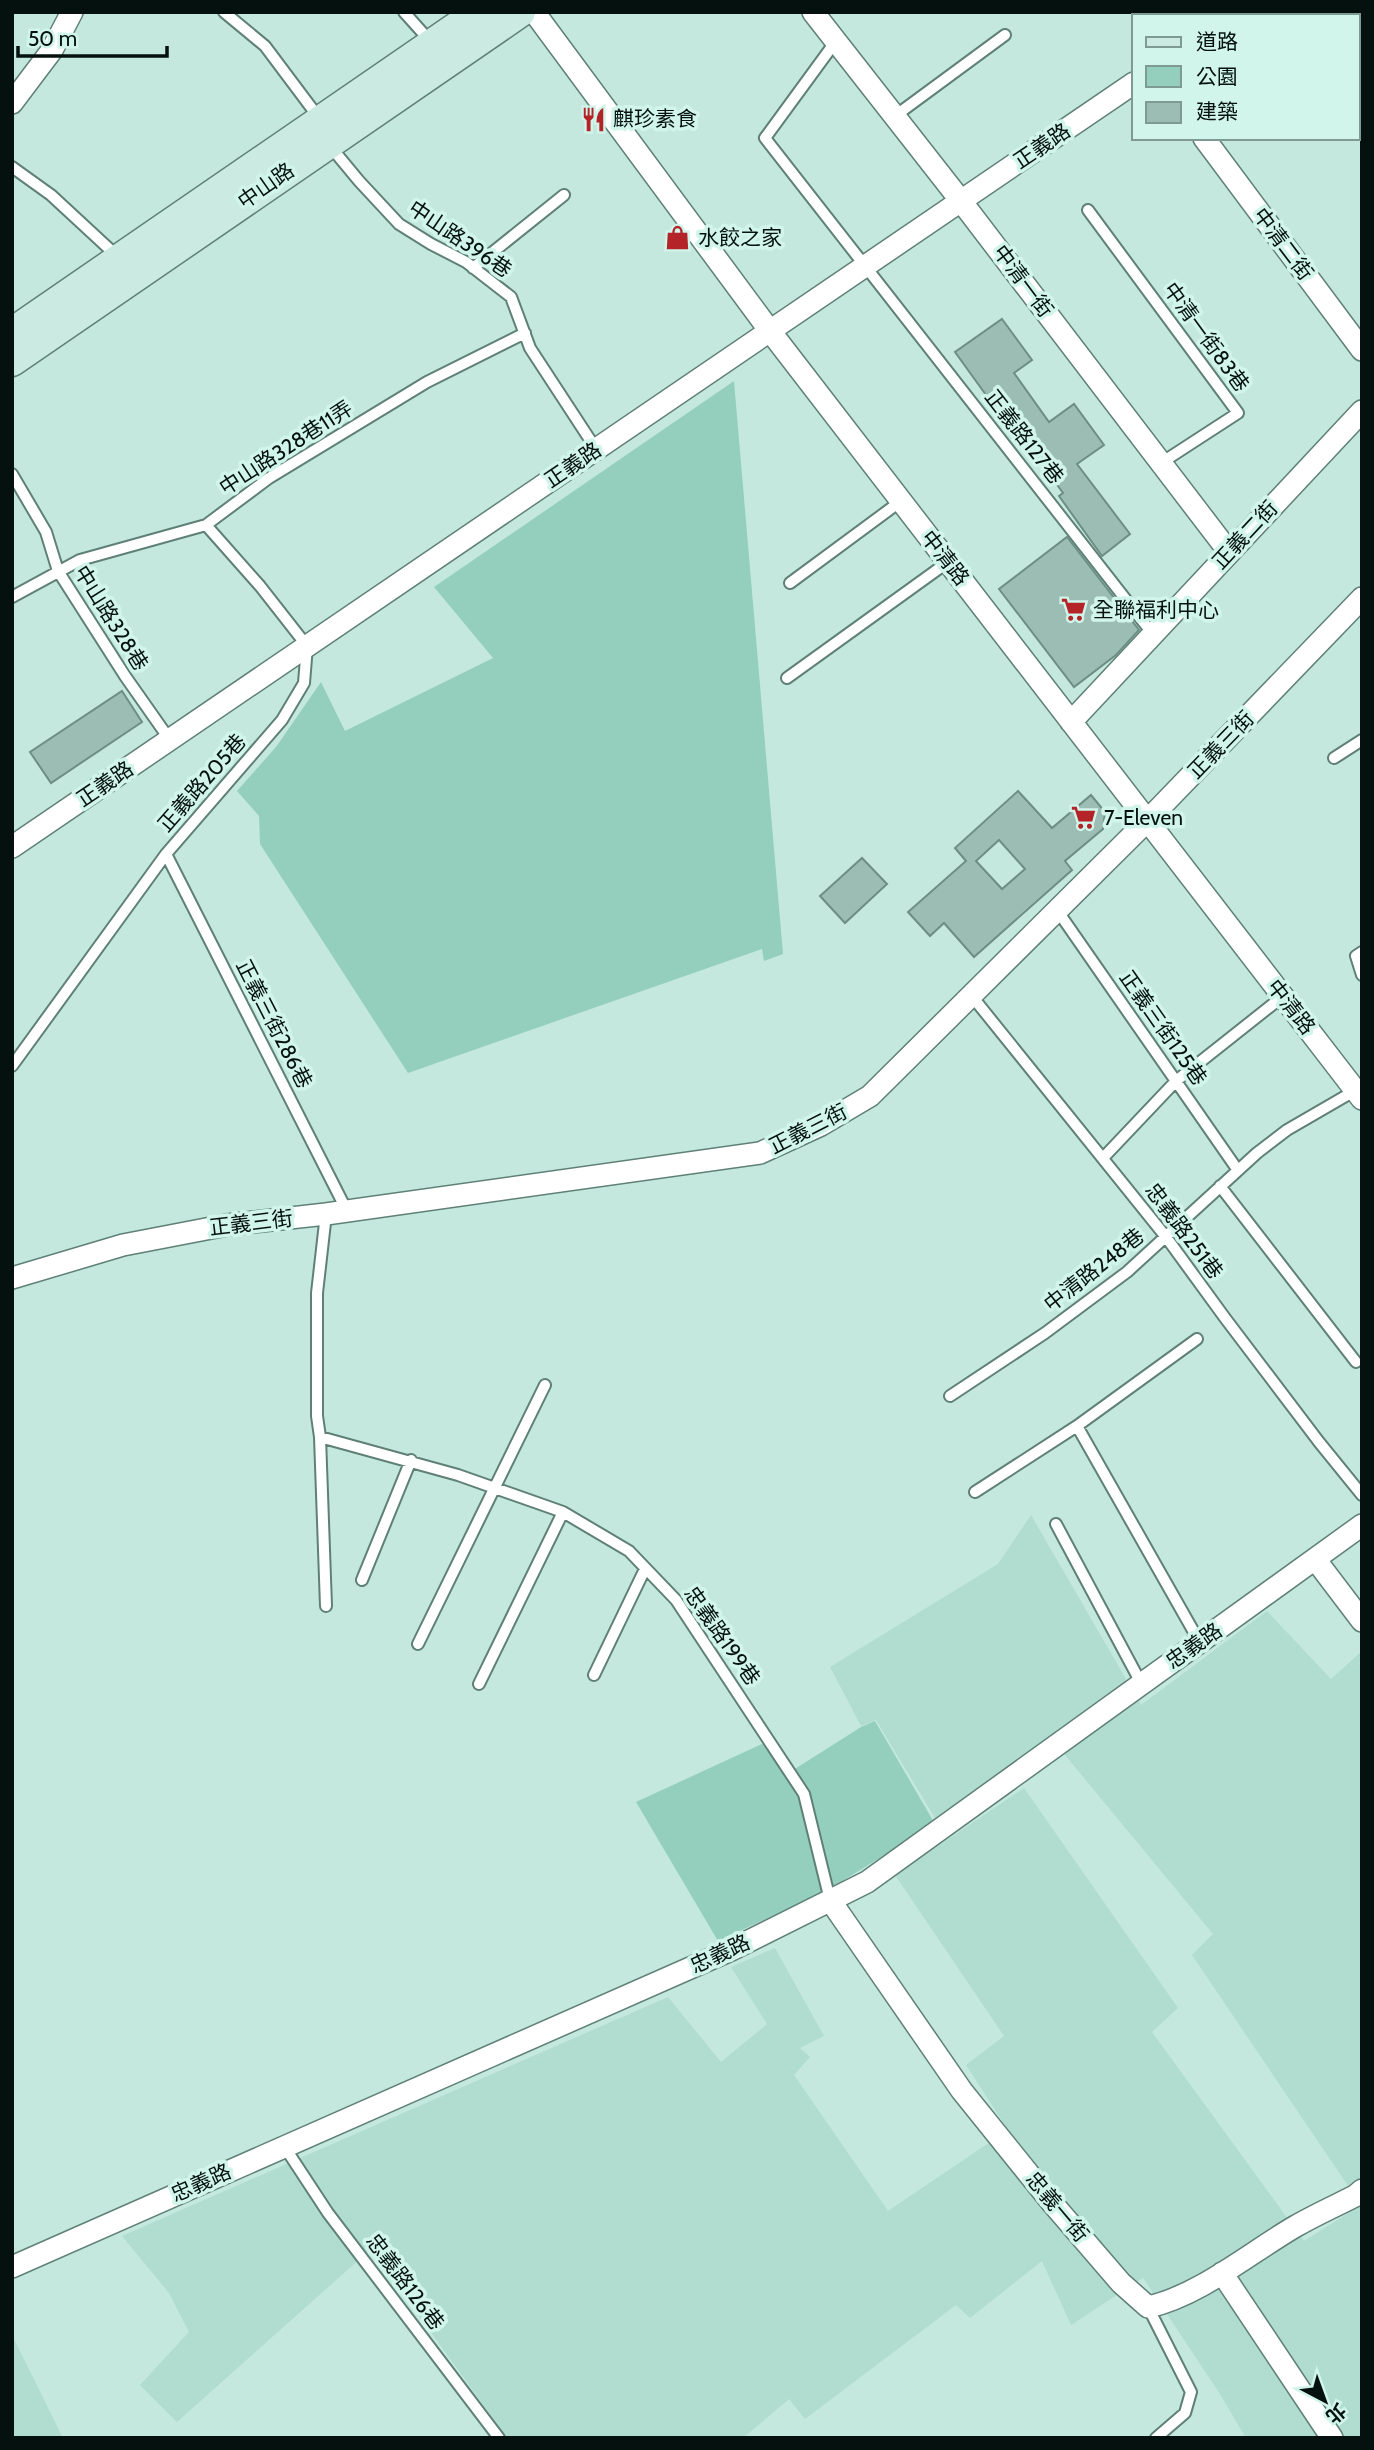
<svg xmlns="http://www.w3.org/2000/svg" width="1374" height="2450" viewBox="0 0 1374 2450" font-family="Cabin,'Noto Sans TC',sans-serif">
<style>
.built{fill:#b0ddd0}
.green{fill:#94cfbe}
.building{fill:#9bbdb3;stroke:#6d8e84;stroke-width:2;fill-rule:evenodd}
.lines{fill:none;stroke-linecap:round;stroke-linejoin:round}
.service-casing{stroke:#5f8076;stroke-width:14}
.minor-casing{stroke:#5f8076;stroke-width:24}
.secondary-casing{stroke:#5f8076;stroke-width:33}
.service{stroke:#fff;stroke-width:10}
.minor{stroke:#fff;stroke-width:21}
.secondary{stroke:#cbeae2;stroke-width:30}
.labels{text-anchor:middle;stroke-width:7;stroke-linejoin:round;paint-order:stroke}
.poi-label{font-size:21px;fill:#05110e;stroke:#d1f5ea;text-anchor:start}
.street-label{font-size:21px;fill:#05110e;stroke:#d1f5ea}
</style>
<rect width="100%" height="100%" fill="#c4e8dd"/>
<path class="built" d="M1031,1515l110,190 126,-94 64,68 31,-28v787h-116l-26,-44 -77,-116 -72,47 -29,-64 -72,57 -14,-13 -151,114 -16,-20 -46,39h-236l-136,-189 -194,173 -37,-37 49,-53 -20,-39 -47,-57 546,-239 53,65 46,-38 -36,-57 44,-19 49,88 -24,12 10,9 -16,18 94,136 120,-81 -42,-65 38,-29 -109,-161 129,-87 154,220 -26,24 152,209 57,-36 -169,-250 21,-21 -162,-196 -116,80 -59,-98 -15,6 -31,-59 168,-103z
M12,2335l51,103h-51z"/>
<path class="green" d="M734,381l49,573 -19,7 -2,-12 -354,124 -148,-229 -1,-28 -22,-25 39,-44 45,-65 24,49 148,-73 -59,-71z
M875,1721l60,103 -109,67 -108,50 -82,-139 128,-59 23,31 74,-47z"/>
<path class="building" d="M1002,319l30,41 -18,13 35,49 25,-18 30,41 -27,19 53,70 -28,22 -43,-60 4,-3 -44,-61 -4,3 -60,-83z
M1067,537l72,93 -23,25 -42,32 -75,-98z
M122,691l20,31 -91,61 -21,-31z
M1018,791l34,37 39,-33 14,17 -2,17 -38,32 7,9 -98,87 -30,-34 -14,13 -22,-24 58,-51 -11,-13zM999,840l26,29 -23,20 -26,-28z
M862,858l25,26 -42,39 -25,-27z"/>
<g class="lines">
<defs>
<path id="service" d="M224,12l41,34 54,72
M404,12l26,29
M836,41l-71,97 387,495
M895,116l110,-81
M330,146l29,35 40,43 32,20 35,18 45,35 19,51 66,101
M12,167l39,28 68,63
M1088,210l150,203 -77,50
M473,268l91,-73
M12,474l34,58 12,39 67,105 45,64
M790,583l111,-82
M12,597l68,-37 126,-35 63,-47 158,-96 98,-49
M787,678l161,-116
M1334,758l28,-18
M166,854l181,357
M1057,910l180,259
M1362,952l-6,4 6,19
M971,995l195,242 59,81 94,124 43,53
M12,1066l154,-212 116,-134 22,-37 3,-37 -47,-60 -54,-61
M1103,1158l73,-77 106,-84
M1220,1186l136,176
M326,1214l-9,79v123l3,21 6,169
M950,1396l95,-63 82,-61 130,-119 30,-23 69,-40
M1077,1426l122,215
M320,1437l138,38 105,37 66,39 47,49 128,194 26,106
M975,1492l102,-66 120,-87
M1056,1524l85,159
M362,1580l49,-120
M418,1644l127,-259
M594,1675l51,-106
M479,1684l84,-172
M284,2146l44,67 171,225
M1148,2307l43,85 -6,21 -29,25"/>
<path id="minor" d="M534,12l236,319 592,768
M813,12l148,189 268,351
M1144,12l3,4
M1233,16l5,-4
M12,103l40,-53 20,-38
M1204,138l158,212
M1071,722l291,-311
M12,847l1122,-764
M12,1278l111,-33 104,-20 99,-11 434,-61 61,-28 49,-29 277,-275 215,-223
M1315,1559l47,62
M830,1900l132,191 91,113 68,79 27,24c51,-11 103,-55 148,-81 19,-11 39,-20 59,-30l7,-6
M12,2267l719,-317 136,-68 495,-357
M1222,2273l110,165"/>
<path id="secondary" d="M12,333l467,-321
M12,361l508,-349"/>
</defs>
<use href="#service" class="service-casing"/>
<use href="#minor" class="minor-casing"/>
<use href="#secondary" class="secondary-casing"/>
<use href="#service" class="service"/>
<use href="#minor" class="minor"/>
<use href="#secondary" class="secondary"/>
</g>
<defs>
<symbol id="restaurant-bare" viewBox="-9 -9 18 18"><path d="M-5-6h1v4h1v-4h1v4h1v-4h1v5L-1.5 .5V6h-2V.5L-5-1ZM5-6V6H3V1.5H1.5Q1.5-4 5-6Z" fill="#b42328" stroke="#d1f5ea" stroke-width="2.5" paint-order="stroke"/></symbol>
<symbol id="shop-bare" viewBox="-9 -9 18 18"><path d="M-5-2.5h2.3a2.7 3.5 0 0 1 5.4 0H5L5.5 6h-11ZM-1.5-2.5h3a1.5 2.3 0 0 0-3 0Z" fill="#b42328" stroke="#d1f5ea" stroke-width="2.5" paint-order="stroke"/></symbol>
<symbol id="supermarket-bare" viewBox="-9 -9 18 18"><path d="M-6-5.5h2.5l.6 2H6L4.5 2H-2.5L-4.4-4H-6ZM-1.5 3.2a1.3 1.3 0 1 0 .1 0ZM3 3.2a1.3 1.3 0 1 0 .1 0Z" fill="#b42328" stroke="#d1f5ea" stroke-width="2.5" paint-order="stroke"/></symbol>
</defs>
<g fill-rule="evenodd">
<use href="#restaurant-bare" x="576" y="102" width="35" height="35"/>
<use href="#shop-bare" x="660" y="220" width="35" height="35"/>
<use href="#supermarket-bare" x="1056" y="592" width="35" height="35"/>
<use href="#supermarket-bare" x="1066" y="800" width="35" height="35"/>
</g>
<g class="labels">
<g class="poi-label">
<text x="613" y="126">麒珍素食</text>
<text x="698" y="245">水餃之家</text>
<text x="1093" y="617">全聯福利中心</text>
<text x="1104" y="825">7-Eleven</text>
</g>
<g class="street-label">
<text transform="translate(1042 146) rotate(-34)" y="7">正義路</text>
<text transform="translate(266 186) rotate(-35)" y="7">中山路</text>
<text transform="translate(460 239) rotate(34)" y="7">中山路396巷</text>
<text transform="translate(1283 244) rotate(53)" y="7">中清二街</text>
<text transform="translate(1023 281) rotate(53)" y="7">中清一街</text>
<text transform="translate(1206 337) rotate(54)" y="7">中清一街83巷</text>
<text transform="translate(1024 437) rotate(52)" y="7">正義路127巷</text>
<text transform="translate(286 448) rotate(-33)" y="7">中山路328巷11弄</text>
<text transform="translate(573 465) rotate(-34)" y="7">正義路</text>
<text transform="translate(1245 535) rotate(-47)" y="7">正義二街</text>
<text transform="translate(945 558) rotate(52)" y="7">中清路</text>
<text transform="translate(111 618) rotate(58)" y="7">中山路328巷</text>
<text transform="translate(1221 745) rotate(-46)" y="7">正義三街</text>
<text transform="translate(202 783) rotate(-49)" y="7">正義路205巷</text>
<text transform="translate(105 784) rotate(-34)" y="7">正義路</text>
<text transform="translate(1291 1007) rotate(52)" y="7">中清路</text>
<text transform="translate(274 1024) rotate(63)" y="7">正義三街286巷</text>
<text transform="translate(1163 1028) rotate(55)" y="7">正義三街125巷</text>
<text transform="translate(808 1129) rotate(-27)" y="7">正義三街</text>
<text transform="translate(251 1223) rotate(-7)" y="7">正義三街</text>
<text transform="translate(1184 1231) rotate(53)" y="7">忠義路251巷</text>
<text transform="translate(1094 1270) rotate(-38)" y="7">中清路248巷</text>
<text transform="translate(722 1636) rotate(55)" y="7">忠義路199巷</text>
<text transform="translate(1194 1646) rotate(-35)" y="7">忠義路</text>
<text transform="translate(720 1954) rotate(-25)" y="7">忠義路</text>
<text transform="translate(201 2183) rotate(-24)" y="7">忠義路</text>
<text transform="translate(1057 2207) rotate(50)" y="7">忠義一街</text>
<text transform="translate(405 2282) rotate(53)" y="7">忠義路126巷</text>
</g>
</g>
<rect width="1374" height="2450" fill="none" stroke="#05110e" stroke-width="28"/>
<rect x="1132" y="14" width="228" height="126" fill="#d1f5ea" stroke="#7f9a92" stroke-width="2"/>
<rect x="1146" y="37" width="35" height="10" fill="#cbeae2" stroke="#7f9a92" stroke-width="2"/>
<text x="1196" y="49" font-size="21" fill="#05110e">道路</text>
<rect x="1146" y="66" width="35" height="21" fill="#94cfbe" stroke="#7f9a92" stroke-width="2"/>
<text x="1196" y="84" font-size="21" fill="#05110e">公園</text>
<rect x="1146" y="102" width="35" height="21" fill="#9bbdb3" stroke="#7f9a92" stroke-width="2"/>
<text x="1196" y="119" font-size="21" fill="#05110e">建築</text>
<g transform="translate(1325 2401) rotate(139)" stroke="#d1f5ea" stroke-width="5" paint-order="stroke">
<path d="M0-5L12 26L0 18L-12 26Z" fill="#05110e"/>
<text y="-10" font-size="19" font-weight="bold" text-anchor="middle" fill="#05110e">北</text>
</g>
<path d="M18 46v10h149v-10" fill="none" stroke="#05110e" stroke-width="3.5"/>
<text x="28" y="46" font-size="21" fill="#05110e" stroke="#d1f5ea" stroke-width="5" paint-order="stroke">50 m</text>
</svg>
